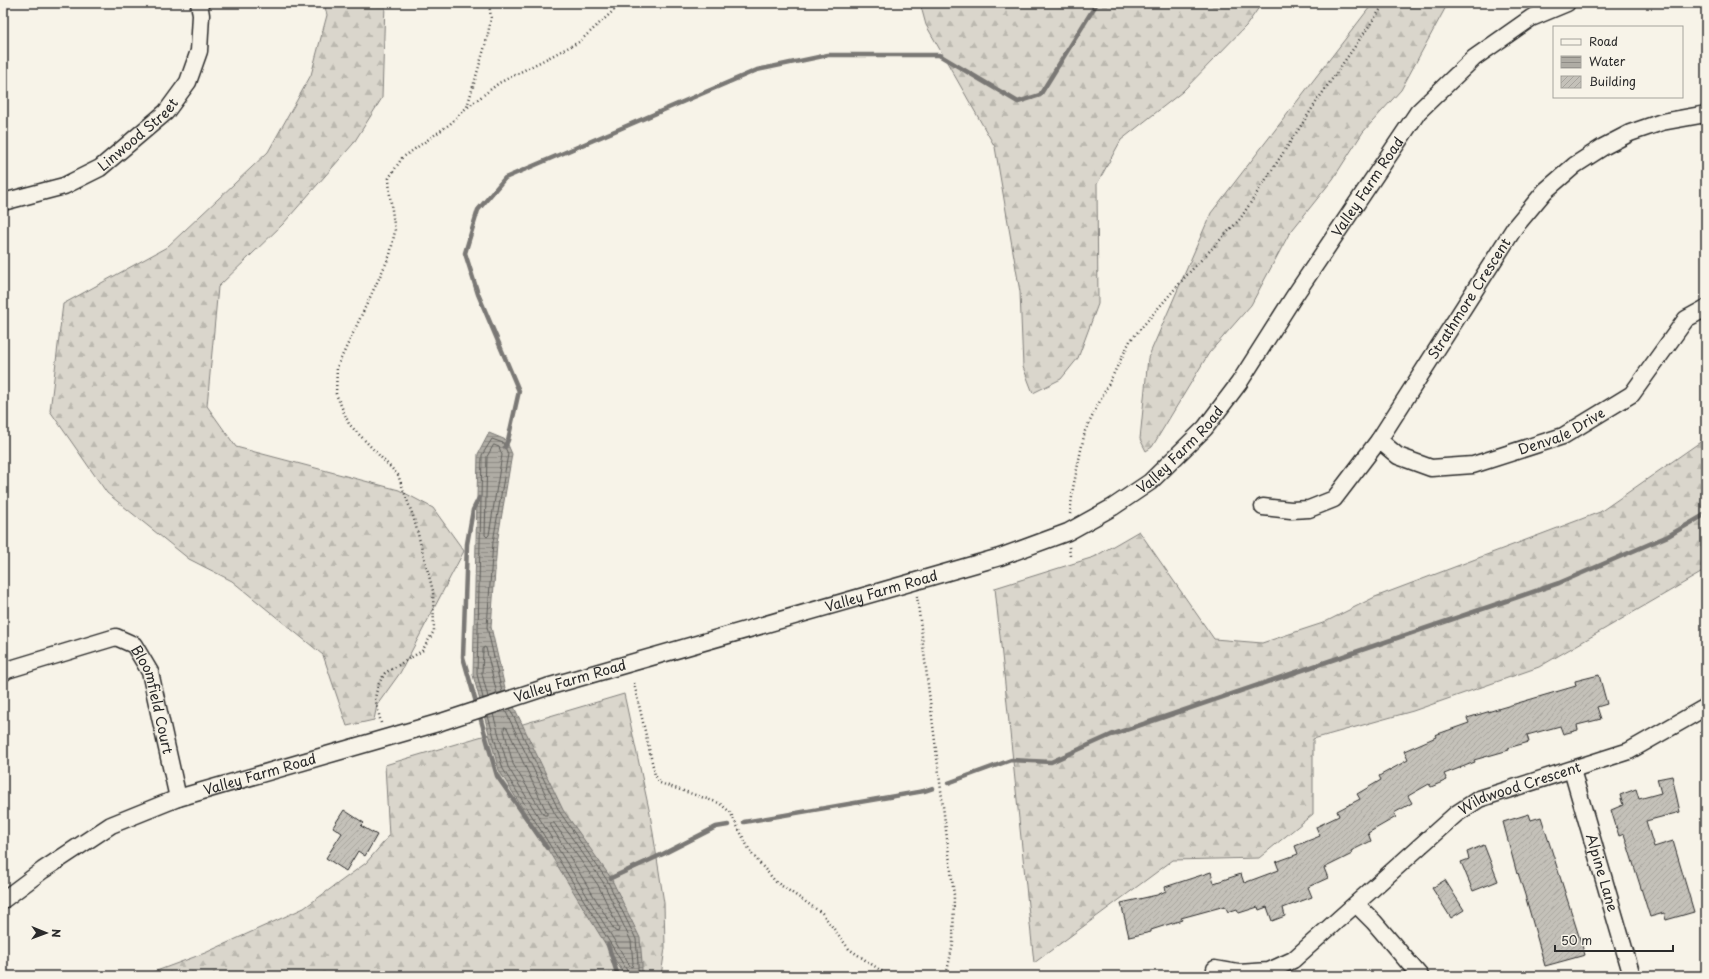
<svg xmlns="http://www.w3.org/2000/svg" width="1709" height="979" viewBox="0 0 1709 979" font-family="'Playpen Sans',sans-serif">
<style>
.forest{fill:url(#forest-firs);stroke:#82807c}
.water{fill:url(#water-rules);stroke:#7a7874}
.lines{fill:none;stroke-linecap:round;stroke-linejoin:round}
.shore{stroke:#605f5b;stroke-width:1}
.stream{stroke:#7a7874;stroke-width:4.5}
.building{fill:url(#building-hatch);stroke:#2b2b2b}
.minor-casing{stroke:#2b2b2b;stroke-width:19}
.path{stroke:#2b2b2b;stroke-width:2.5;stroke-dasharray:1 3;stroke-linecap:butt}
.minor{stroke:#f7f3e8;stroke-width:16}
.labels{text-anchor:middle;stroke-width:3;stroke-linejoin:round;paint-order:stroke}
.street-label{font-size:14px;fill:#2b2b2b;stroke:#f7f3e8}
</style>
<defs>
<pattern id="forest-firs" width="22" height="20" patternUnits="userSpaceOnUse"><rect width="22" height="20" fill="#dad6cc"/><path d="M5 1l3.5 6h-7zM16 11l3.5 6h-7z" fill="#bbb8af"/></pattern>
<pattern id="water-rules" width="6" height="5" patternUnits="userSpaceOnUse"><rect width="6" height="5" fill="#afaca4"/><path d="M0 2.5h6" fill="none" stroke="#8f8c86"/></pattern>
<pattern id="building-hatch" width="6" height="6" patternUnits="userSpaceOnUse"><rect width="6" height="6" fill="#c4c1b9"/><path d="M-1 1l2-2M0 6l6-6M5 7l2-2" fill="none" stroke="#a9a69f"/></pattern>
</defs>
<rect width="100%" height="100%" fill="#f7f3e8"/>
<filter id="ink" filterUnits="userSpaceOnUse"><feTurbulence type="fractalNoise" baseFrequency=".025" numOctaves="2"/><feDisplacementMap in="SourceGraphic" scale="8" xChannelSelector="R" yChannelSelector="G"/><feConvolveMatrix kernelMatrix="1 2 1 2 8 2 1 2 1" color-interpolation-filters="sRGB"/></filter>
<g filter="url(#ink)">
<path class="forest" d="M324,3h61l-3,95 -29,46 -70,80 -65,63 -11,119 29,41 163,43 34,18 31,43 -64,122 -23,32 -3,15 -27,6 -24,-71 -91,-74 -43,-22 -82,-66 -57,-82 13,-107 104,-57 101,-95 43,-77 16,-60z
M920,3h342l-16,23 -64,66 -61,48 -24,44 1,120 -20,54 -17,21 -28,14 -10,-26 -3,-75 -25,-145 -69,-122z
M1373,3h75l-47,87 -38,42 -30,47 -44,55 -38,71 -42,48 -57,94 -6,4 -6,-12 8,-81 63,-145z
M1706,438v132l-167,97 -126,44 -100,28v75l-54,44 -86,2 -139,103 -39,-375 99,-31 45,-26 75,108 48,4 61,-20 52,-26 225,-85z
M624,694l26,120 14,89 1,45 -4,28h-518l62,-23 99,-45 62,-45 23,-27 -4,-71z"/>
<path class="water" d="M489,433l17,7 6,14 -15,89 -6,84 14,61 58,122 48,68 29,60 2,25v13h-17l-126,-206 -26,-95 5,-221z"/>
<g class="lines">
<path class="shore" d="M494,445l5,2 3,8 -13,80 -2,2 -2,-2 2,-78z
M488,697l-6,-23 1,-25 1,-2 2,1 11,46
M483,698l-6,-24 5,-219 10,-16 11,4 5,11 -15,88 -6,85 15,65
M510,709l49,102 48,69 29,59 2,24v13
M493,714l15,53 122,199 2,1 1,-4 -2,-22 -28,-59 -48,-68 -50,-104
M488,716l15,53 125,203v4
M505,727l2,1 40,85v2h-3l-31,-51 -9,-34z
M551,823h3l44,62 21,44 -1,3 -3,-1 -64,-105z"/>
<path class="stream" d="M505,447l3,-7 11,-49 -41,-97 -13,-41 13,-43 27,-32 252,-108 71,-15h111l79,47 22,-7 57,-92
M479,498l-6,12 -6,34 -4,113 34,119 50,72
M948,783l63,-23 40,2 60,-27 448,-152 109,-47 38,-22
M744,822l180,-31 9,-3
M611,878l52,-24 53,-27 12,-2
M608,945l10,31"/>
</g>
<path class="building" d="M1599,675l8,29 -10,3 4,12 -24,6 1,5 -15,4 -3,-8 -33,9 2,7 -21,6 1,2 -35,10 1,2 -31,12 3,6 -16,7 -2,-3 -21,12 4,7 -18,10 2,4 -28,16 3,8 -20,10 1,3 -28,14 4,10 -20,9 4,10 -29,11 2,8 -13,5 -5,-14 -8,3 -1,-3 -19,6 -2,-4 -9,3 -3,-6 -44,12 1,2 -31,10v2l-22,5 -8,-34 36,-8 9,-4 -1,-4 46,-15 3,11 27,-9 3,9 35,-13 -3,-8 22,-8 -3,-8 25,-10 -4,-9 23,-11 -2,-5 23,-12 -3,-5 24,-14 -2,-4 29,-16 -4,-9 32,-14 -1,-2 34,-12 -2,-5 109,-32 -1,-5z
M1672,776l8,36 -34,9 8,26 19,-6 21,71 -28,8 -2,-7 -14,4 -26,-83 -5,2 -8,-26 12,-5 -3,-10 16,-6 3,10 22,-6 -4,-14z
M344,810l20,13 -3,3 16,9 -12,21 -7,-5 -12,20 -20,-13 16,-25 -9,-6z
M1529,814l2,6 10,-3 44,138 -40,11 -20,-71 -7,-22 -1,1 -14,-52z
M1484,845l14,36 -25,10 -12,-29 8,-3 -2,-7z
M1445,880l19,30 -13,8 -19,-30z"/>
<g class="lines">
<defs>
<g id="minor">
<path id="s1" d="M3,202l61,-16 36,-18 66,-56 22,-30 11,-31 2,-36 -2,-12"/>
<path id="s2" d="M1379,440l19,16 33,12 42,-3 90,-29 69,-42 54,-75 20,-11"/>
<path id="s3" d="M1263,507l28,3 18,-1 25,-10 45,-59 136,-213 30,-36 30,-26 28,-18 27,-14 32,-11 44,-8"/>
<path id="s4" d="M3,673l4,-3 109,-33 18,8 16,27 28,126"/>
<path id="s5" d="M1572,770l60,206"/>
<path id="s6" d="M3,900l40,-30 68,-45 67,-27 263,-76 106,-35 453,-130 68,-25 45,-25 37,-25 55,-54 34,-45 54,-85 125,-186 56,-54 57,-40 36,-15"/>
<path d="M1356,904l18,18 46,54"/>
<path id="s7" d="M1215,969l23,4 31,-2 24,-11 163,-146 23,-15 150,-48 77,-44"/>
</g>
</defs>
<use href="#minor" class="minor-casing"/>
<path class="path" d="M468,107l31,-24 80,-41 43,-39
M1070,514l3,-26 12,-57 45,-90 55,-64 55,-58 79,-121 66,-95
M1069,547l1,9
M917,596l37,299 -1,49 -7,32
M634,683l21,92 5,8 59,20 11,9 21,41 25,29 46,31 27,36 40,27
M381,723l-6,-25 3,-13 7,-12 37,-22 12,-20 -1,-40 -19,-72 -16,-44 -49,-51 -13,-30 1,-27 53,-112 5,-24 -5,-35 -1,-18 13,-20 48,-34 17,-17 20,-68 4,-21 -2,-15"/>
<use href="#minor" class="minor"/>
</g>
</g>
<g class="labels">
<g class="street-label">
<text dy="5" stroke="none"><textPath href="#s1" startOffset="154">Linwood Street</textPath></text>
<text dy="5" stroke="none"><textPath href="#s6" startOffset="1597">Valley Farm Road</textPath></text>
<text dy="5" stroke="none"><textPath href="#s3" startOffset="315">Strathmore Crescent</textPath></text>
<text dy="5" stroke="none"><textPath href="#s2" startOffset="197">Denvale Drive</textPath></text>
<text dy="5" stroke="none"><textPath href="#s6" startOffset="1273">Valley Farm Road</textPath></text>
<text dy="5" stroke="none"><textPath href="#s6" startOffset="937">Valley Farm Road</textPath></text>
<text dy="5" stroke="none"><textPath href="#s6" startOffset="613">Valley Farm Road</textPath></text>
<text dy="5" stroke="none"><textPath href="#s4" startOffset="197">Bloomfield Court</textPath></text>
<text dy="5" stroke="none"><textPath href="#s6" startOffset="289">Valley Farm Road</textPath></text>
<text dy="5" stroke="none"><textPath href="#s7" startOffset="369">Wildwood Crescent</textPath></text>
<text dy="5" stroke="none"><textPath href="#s5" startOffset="107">Alpine Lane</textPath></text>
</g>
</g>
<rect width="1709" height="979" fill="none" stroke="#f7f3e8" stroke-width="16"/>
<rect x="8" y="8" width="1693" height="963" fill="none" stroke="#2b2b2b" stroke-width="1.5" filter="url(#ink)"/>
<rect x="1553" y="26" width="130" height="72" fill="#f7f3e8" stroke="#a5a39c"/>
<rect x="1561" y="39" width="20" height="6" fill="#f7f3e8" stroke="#a5a39c"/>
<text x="1589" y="46" font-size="12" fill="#2b2b2b">Road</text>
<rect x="1561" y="56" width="20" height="12" fill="url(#water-rules)" stroke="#a5a39c"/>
<text x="1589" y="66" font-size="12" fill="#2b2b2b">Water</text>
<rect x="1561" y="76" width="20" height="12" fill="url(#building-hatch)" stroke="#a5a39c"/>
<text x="1589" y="86" font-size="12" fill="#2b2b2b">Building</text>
<g transform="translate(46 933) rotate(91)" stroke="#f7f3e8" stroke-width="3" paint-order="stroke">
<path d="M0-3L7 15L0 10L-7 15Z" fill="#2b2b2b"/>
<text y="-6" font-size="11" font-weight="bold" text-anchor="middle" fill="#2b2b2b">N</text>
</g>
<path d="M1555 945v6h118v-6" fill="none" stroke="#2b2b2b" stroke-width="2"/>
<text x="1561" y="945" font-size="12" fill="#2b2b2b" stroke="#f7f3e8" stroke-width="3" paint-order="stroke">50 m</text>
</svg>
